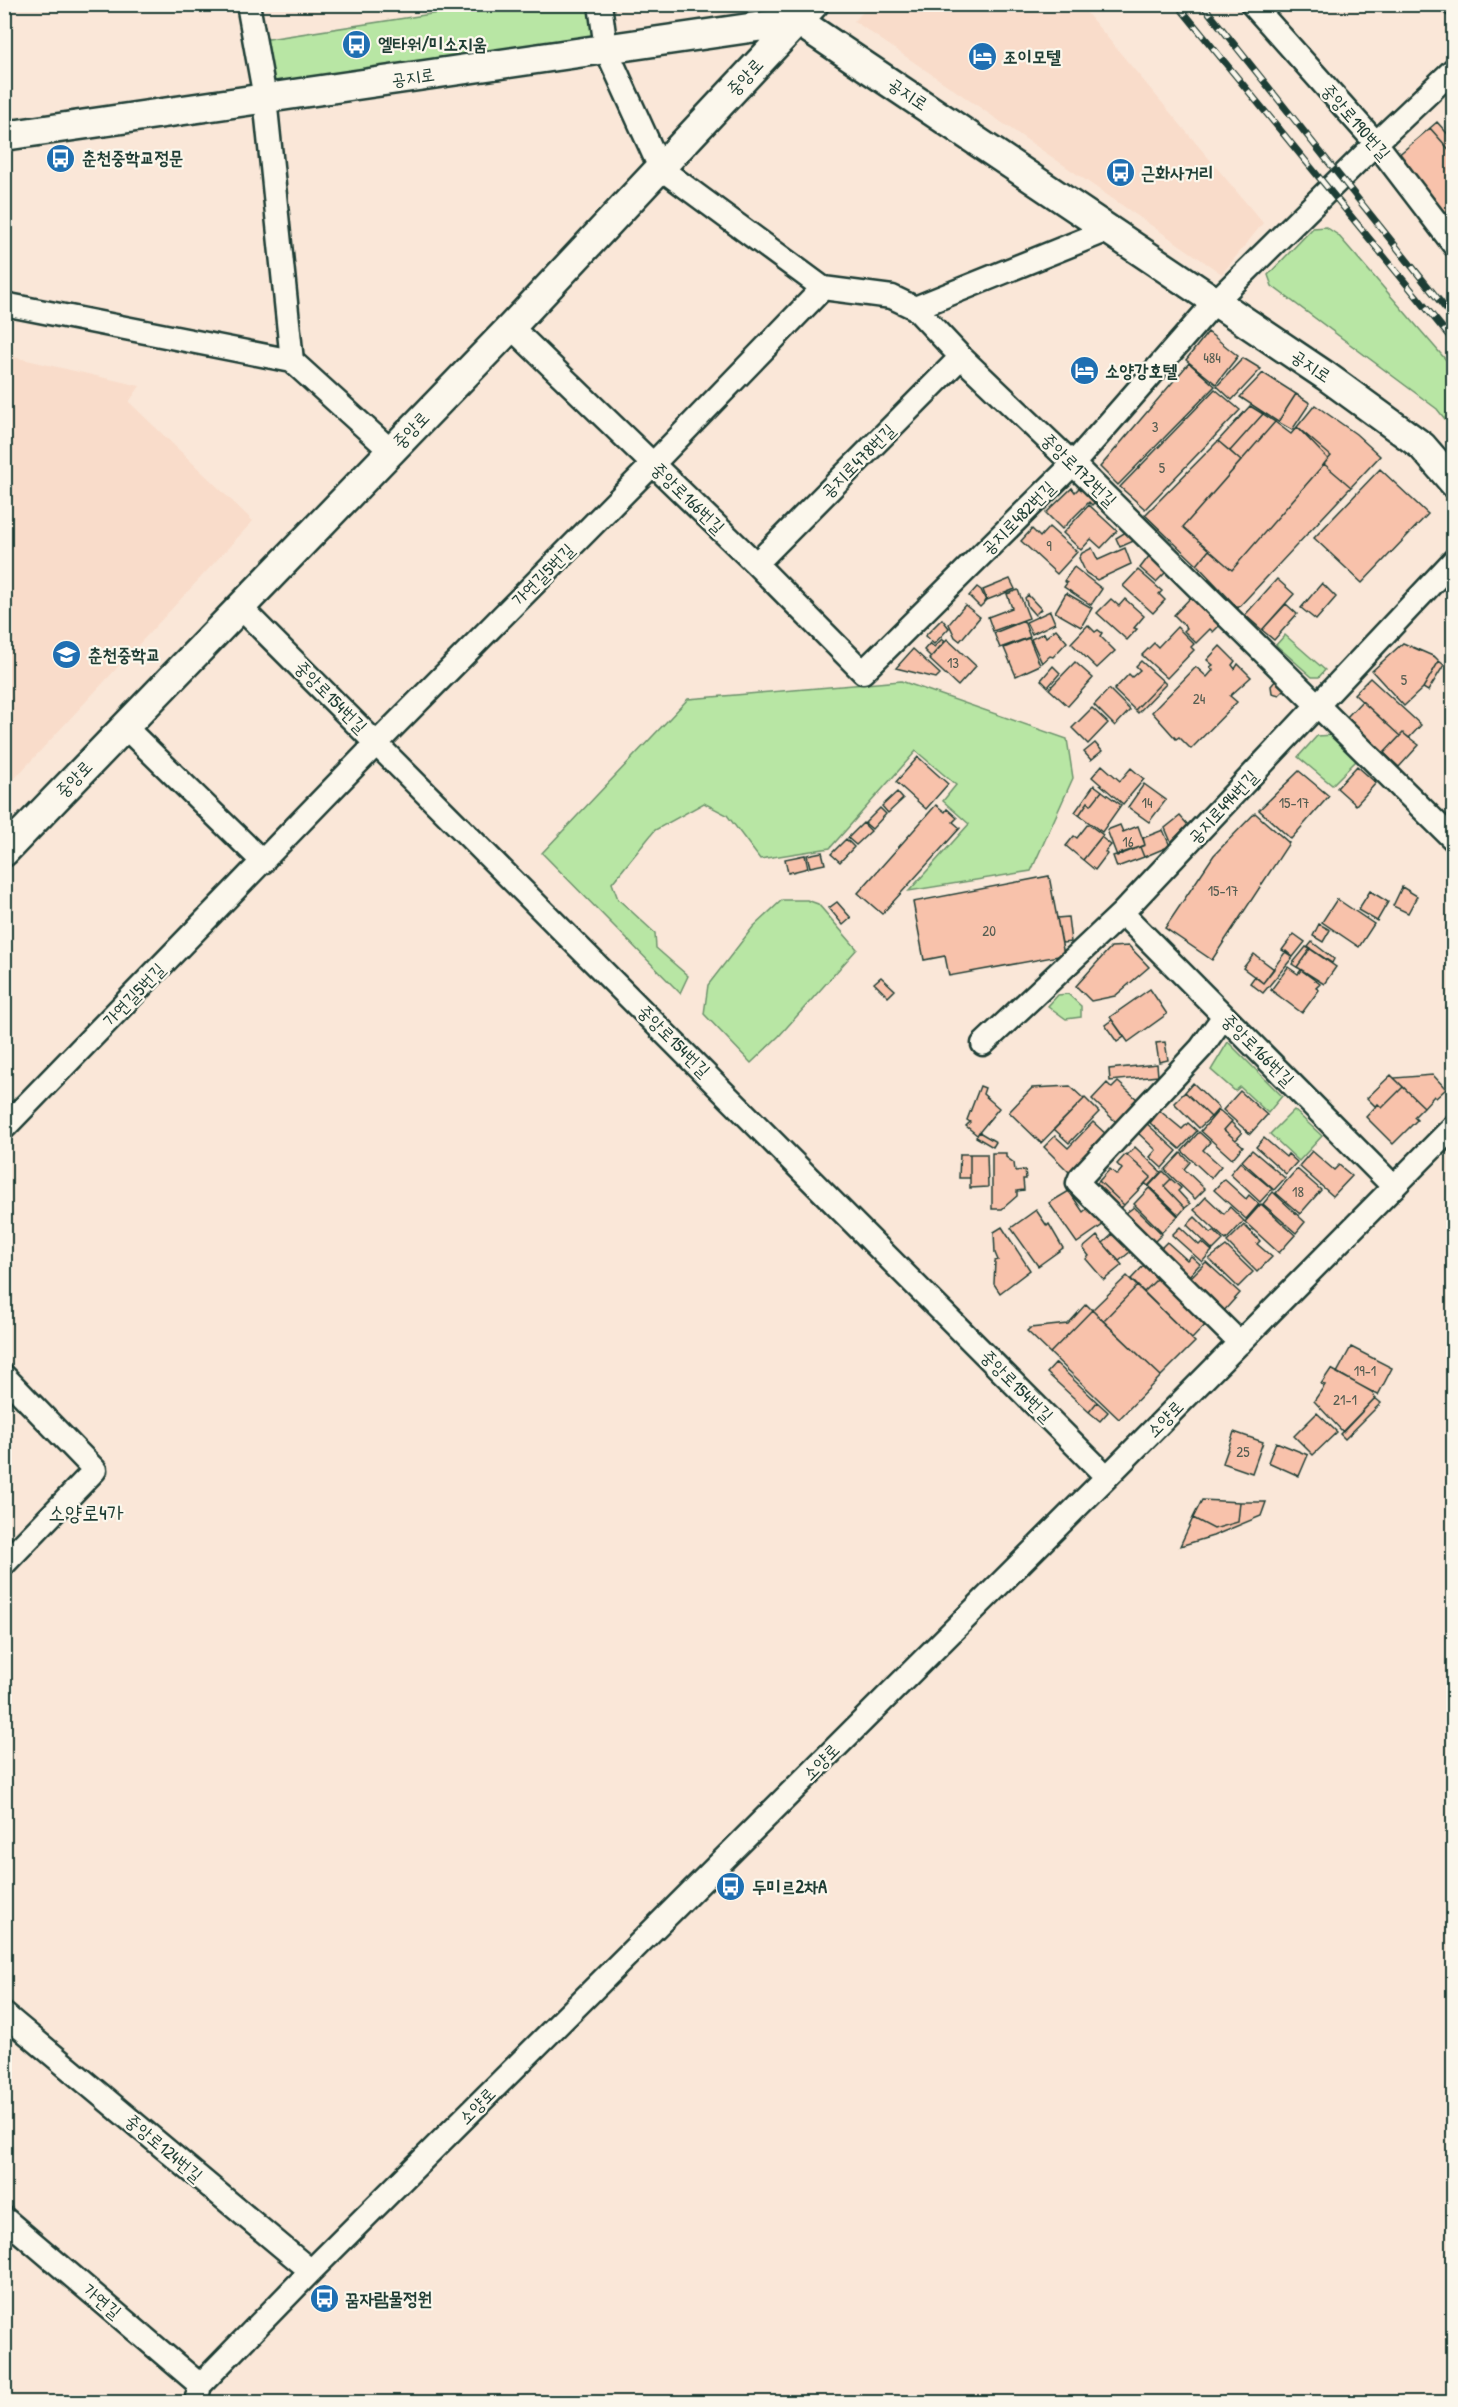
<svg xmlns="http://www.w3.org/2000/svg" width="1458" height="2407" viewBox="0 0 1458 2407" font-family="'Patrick Hand','Poor Story',sans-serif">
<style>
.built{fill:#f9dcca}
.green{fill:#b8e6a4;stroke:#6c926c;stroke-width:1.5}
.building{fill:#f8c2ab;stroke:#1f3d34;stroke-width:1.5}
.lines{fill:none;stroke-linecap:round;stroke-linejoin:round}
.minor-casing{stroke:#1f3d34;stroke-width:27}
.tertiary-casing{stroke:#1f3d34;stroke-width:33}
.minor{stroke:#fbf7ec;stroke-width:22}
.tertiary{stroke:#fbf7ec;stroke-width:28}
.rail-casing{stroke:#1f3d34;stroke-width:7}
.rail{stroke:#fbf7ec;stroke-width:4.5;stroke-dasharray:14;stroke-linecap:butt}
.labels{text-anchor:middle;stroke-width:4.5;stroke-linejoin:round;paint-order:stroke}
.number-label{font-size:15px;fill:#555e52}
.poi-label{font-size:18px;font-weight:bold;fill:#1f3d34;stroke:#fbf7ec;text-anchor:start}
.street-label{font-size:18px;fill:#1f3d34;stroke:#fbf7ec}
.quarter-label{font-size:21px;fill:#1f3d34;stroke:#fbf7ec}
</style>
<rect width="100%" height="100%" fill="#fae7d8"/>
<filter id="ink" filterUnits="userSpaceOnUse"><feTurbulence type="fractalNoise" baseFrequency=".0167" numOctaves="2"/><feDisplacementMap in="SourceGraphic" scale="12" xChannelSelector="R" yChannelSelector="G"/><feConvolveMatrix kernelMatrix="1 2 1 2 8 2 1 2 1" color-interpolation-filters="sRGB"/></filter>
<g filter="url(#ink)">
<path class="built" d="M870,5h210l183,218 -41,51 -368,-253z
M5,355l135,31 -11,16 124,119 -248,268z"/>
<path class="green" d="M596,4l6,38 -332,52 -8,-54 228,-35z
M1326,227l12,8 115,133v61l-16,-20 -165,-123 -4,-11 45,-47z
M1285,635l40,35 -6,7h-7l-36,-32z
M901,681l166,58 6,39 -42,93 -122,20 60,-67 -26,-23 13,-16 -40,-34 -86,97 -70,11 -33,-44 -23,-12 -49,27 -43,53 6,16 37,34 1,15 32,28 -8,17 -138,-140 146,-154z
M1335,735l24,23 -27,27 -34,-28 19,-21z
M782,900h25l11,4 39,45 -78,87 -28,27 -47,-49 4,-29 45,-58z
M1068,994l13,12v11l-15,2 -18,-13 10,-11z
M1228,1042l54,54 -14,17 -28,-26 -5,4 -24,-21z
M1294,1110l28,26 -23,25 -29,-27z"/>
<path class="building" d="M1437,122l17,19v14l-24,-27z
M1430,128l24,27v70l-58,-68z
M1208,332l30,24 -22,28 -30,-24z
M1243,358l18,11 -29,31 -15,-14z
M1189,363l26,23 -97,99 -18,-18z
M1263,373l33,21 -18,28 -38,-25z
M1215,389l25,21 -95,99 -25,-22z
M1296,394l14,9 -18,27 -14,-8z
M1315,405l41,29 24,22 -29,31 -27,-23 4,-5 -31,-32z
M1250,406l13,8 -33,37 -12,-10z
M1263,414l12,8 -34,39 -11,-10z
M1275,422l16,12 6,-7 34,29 -99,114 -49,-43z
M1218,441l23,20 -58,66 26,23 -12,15 -52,-50z
M1324,464l27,23 -113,121 -41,-43 12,-15 23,20z
M1380,469l48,45 -66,69 -48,-45z
M1082,485l15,15 -5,5 -3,-3 -27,27 -16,-16 26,-25 3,4z
M1089,505l28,26 -16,17 -10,-9 -10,11 -18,-17z
M1049,527l28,25 -20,22 -36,-33 11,-12 8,8z
M1129,530l7,10 -16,7 -4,-9z
M1092,548l6,12 27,-12 6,16 -34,16 -11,-7 -7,-15 3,-5z
M1150,555l16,17 -10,10 -16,-14z
M1074,567l28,22 -11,16 -27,-18 3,-4 -3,-2z
M1138,570l24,21 -3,3 6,6 -12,13 -30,-27z
M1010,579l5,10 -28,11 -4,-10z
M1277,579l17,15 -32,36 -17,-15z
M1322,583l14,14 -20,23 -15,-12z
M977,587l4,3 5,11 -6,6 -11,-11z
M1018,590l11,28 -36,13 -5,-14 24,-9 -5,-14z
M1066,593l26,15 -11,19 -26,-15z
M1194,594l29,28 -10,10 -3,-3 -14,14 -12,-12 3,-3 -13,-13z
M1028,595l13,14 -6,6 -7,-8 -3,-9z
M1111,599l8,7 6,-7 19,17 -10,12 3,1 -10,11 -30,-27z
M1286,604l11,10 -23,26 -12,-10z
M965,605l15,12 -20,24 -5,-4 -6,-13z
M1050,611l5,12 -23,11 -6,-12z
M942,619l7,9 -15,16 -9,-8z
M1024,621l6,16 -30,11 -6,-15z
M1088,625l7,7 3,-2 4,3 -2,3 15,15 -18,17 -26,-25z
M1177,627l17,17 -3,3 3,3 -27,28 -25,-23 12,-12 4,4z
M1056,629l11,13 -14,15 -3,-1 -8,7 -11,-24 13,-6 2,4z
M1029,638l11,27 -24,11 -12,-28z
M942,639l3,3 -14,15 -7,-7 6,-7 4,4z
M947,639l29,27 -18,20 -29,-27z
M1403,643l32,14 4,4 -16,27 -19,18 -32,-35z
M1220,646l15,15 -3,4 3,4 3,-5 13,13 -21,19 7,6 -46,47 -12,-12 -3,2 -24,-27 44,-45 11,10 6,-7 -3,-3 3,-2 -6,-5z
M913,649l27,25 -4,4 -40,-10z
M1141,661l22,20 -28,29 -21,-20 15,-16 3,3 8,-7 -4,-4z
M1439,661l5,4 -16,26 -5,-3z
M1075,662l18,16 -25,28 -19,-17z
M1053,666l7,7 -12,14 -7,-7z
M1370,678l51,47 -12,13 -6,-5 -3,3 -46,-42z
M1276,680l7,2 2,7 -6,6 -7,-2 -1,-7z
M1163,681l3,3 -28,29 -3,-3z
M1109,689l21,21 -15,16 -21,-21z
M1362,701l38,35 -16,17 -38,-35z
M1092,708l16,15 -20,21 -16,-16z
M1403,733l16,12 -20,22 -15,-14z
M1095,743l7,8 -11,9 -7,-8z
M918,757l30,27 -22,25 -30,-27z
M1102,765l18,16 11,-13 13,11 -21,25 -31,-27z
M1357,766l19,17 -20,22 -19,-17z
M1299,771l30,25 -38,43 -32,-29z
M1144,784l22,16 -17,22 -21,-15z
M1094,785l8,6 -11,14 -3,-3 -9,13 -4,-3z
M1102,791l19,14 -19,27 -23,-17 9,-13 3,3z
M897,792l6,7 -15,14 -6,-7z
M936,805l9,7 2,-3 10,9 -4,4 7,6 -78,86 -24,-21z
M880,808l6,6 -14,15 -7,-6z
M1255,813l34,30 -77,117 -47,-32 49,-73z
M1180,816l8,9 -17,17 -6,-14z
M863,823l8,8 -15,14 -8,-7z
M1088,824l15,11 -20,25 -17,-14 8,-10 3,2z
M1120,825l3,7 15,-6 7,19 -28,11 -10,-26z
M1163,830l7,16 -26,11 -4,-10 5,-2 -2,-7z
M1101,837l10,8 -6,7 2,2 -12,16 -12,-10z
M846,839l8,8 -14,15 -9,-8z
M1140,847l4,10 -27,10 -4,-11z
M822,852l3,12 -15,3 -3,-12z
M805,855l3,13 -20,5 -3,-14z
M1049,876l15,79 -115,21 -4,-20 -21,4 -11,-58z
M1402,887l15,9 -9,17 -15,-7z
M1370,891l18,11 -11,19 -19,-11z
M1337,899l37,25 -15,23 -37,-25z
M837,902l14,16 -8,7 -14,-17z
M1068,917l3,25 -9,1 -5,-25z
M1319,924l11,6 -7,12 -10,-6z
M1294,934l11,8 -12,15 -11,-7z
M1312,942l22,17 -2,4 -24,-16z
M1129,946l20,21 -34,29 -24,5 -15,-15 35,-39z
M1306,947l4,2 -13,18 1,1 -6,-4z
M1310,949l26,18 -12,17 -27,-17z
M1286,951l7,6 -30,36 -13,-10 5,-7 8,7z
M1254,954l20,15 -11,14 -20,-15z
M1288,967l10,7 3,-4 19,14 -4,4 3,2 -17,23 -31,-23z
M881,977l14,13 -7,7 -14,-14z
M1150,989l17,25 -39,28 -18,-25z
M1112,1020l12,17 -7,5 -12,-17z
M1165,1042l3,18 -9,2 -3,-19z
M1157,1064l1,12 -48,5 -1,-12z
M1391,1075l12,12 -21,21 -4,-4 -2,3 -9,-9z
M1433,1075l13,14 -10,9 -2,-2 -10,11 -30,-29z
M1118,1082l20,18 -21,23 -25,-24 15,-16 5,5z
M1193,1083l26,25 -8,9 -26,-25z
M980,1086l5,2 -2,6 16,14 -22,27 -11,-9 4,-4 -3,-2z
M1070,1086l14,13 -43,44 -32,-31 23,-24z
M1403,1087l21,20 -10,10 3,3 -24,24 -27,-27 12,-13 4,4z
M1240,1091l27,24 -17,19 -27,-24z
M1185,1092l26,25 -12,11 -25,-25z
M1085,1098l14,14 -30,31 -15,-14z
M1219,1110l13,11 -8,9 19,16 -11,13 -31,-28z
M1160,1111l22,18 6,-6 9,8 -17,18 -30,-26z
M1093,1122l15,14 -37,38 -27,-27 11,-11 13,12z
M1145,1122l32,29 -15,17 -12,-11 6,-7 -19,-18z
M1231,1122l11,11 -6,7 -12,-10z
M979,1132l17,10 -3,5 -17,-10z
M1199,1132l11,10 -7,8 18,16 -10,12 -29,-27z
M1264,1138l22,19 2,-3 9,8 -11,12 -30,-27z
M1135,1147l26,25 -13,14 -3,-3 6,-6 -24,-22z
M1252,1150l33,28 -11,12 -32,-29z
M1312,1151l22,19 5,-5 13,11 -19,20 -34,-30z
M992,1153h14v4l8,6 1,8 10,-1 1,9h-3l1,11 -7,1v5l-15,13h-10z
M1181,1153l9,9 -6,7 21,20 -10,10 -30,-29z
M960,1154h10v24h-11z
M970,1154h17l1,33 -18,1z
M1126,1154l25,23 -27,28 -25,-24 11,-12 7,6 5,-6 -5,-5z
M1240,1162l32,27 -12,13 -30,-28z
M1297,1169l24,21 -21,24 -24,-21z
M1163,1171l8,8 -7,7 21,22 -6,7 -30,-29z
M1171,1179l10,9 -3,3 12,13 -5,4 -21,-22z
M1224,1179l22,20 3,-4 10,9 -13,15 -32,-29z
M1099,1181l25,24 -6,7 -26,-24z
M1149,1188l29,28 -16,16 -28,-28z
M1069,1191l14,21 6,-5 15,17 -27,19 -28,-40z
M1273,1192l32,30 -9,11 -33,-29z
M1206,1197l18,17 6,-7 14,14 -18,19 -32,-30z
M1261,1204l34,31 -16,18 -34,-31z
M1134,1207l28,27 -12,12 -28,-30z
M1036,1210l11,16 2,-2 14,24 -25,18 -27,-38z
M1195,1217l16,16 3,-2 9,9 -10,10 -26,-25z
M1244,1225l16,16 -3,3 15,13 -15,15 -30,-30z
M1002,1227l28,43 -30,23 -6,-9 1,-23 3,-1 -3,-7 -1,-21z
M1180,1227l19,18 3,-3 10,9 -10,11 -30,-27z
M1114,1233l16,19 -11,9 -16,-18z
M1097,1236l25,29 -18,15 -18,-21 3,-3 -6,-8z
M1167,1242l20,18 4,-4 9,8 -13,14 -29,-27z
M1226,1246l27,26 -15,15 -29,-28z
M1148,1261l14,13 -18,18 -13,-13z
M1206,1262l34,31 -18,20 -35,-32z
M1162,1274l47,47 -17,18 -48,-47z
M1127,1276l10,10 -34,35 -11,-11z
M1137,1286l58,56 -34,34 -58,-55z
M1086,1304l6,6 -42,43 -23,-22 3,-3 38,-4z
M1092,1310l69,66 -42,43 -69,-66z
M1351,1347l41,21 -14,27 -41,-22z
M1056,1363l41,39 -8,10 -42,-39z
M1331,1369l41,23 3,6 -32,34 -29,-31 11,-16 -4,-1z
M1375,1398l6,5 -36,36 -5,-5z
M1097,1402l11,10 -8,9 -11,-9z
M1317,1413l20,19 -24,23 -19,-19z
M1234,1432l29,10 -11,31 -29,-10z
M1276,1442l32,13 -9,21 -31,-14z
M1202,1500l38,2 -2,20 -24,7 -21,-11z
M1240,1502h26l-5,14 -48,20 -33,10 13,-28 21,11 24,-7z"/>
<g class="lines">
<defs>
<path id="minor" d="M248,4l17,94 27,263 99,90
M600,4l6,45 54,119 163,120 69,9 23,11 46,49 112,107 381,376
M1252,4l124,139 78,102
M1453,4l1,1
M4,304l288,57
M915,308l193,-78
M511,327l245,237 107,108 210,-208 141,-161 162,-160 78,-74
M756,564l205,-207
M240,607l867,870
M124,726l139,136
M1122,913l272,274
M1224,1016l-23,32 -121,130 -2,5 162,160
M983,1044l139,-131 332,-353
M4,1128l374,-386 275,-278 170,-176
M4,1376l91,94 -91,94
M4,2014l307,257
M4,2218l196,167
M196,2402l4,-17 111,-114 796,-794 347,-351"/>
<path id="tertiary" d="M4,136l794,-115 528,355 96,70 32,37
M4,852l507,-525 303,-323"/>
</defs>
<use href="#minor" class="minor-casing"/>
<use href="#tertiary" class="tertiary-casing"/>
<use href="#minor" class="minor"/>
<use href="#tertiary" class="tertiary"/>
<defs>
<path id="rail" d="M1177,4l277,338
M1202,4l252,315"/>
</defs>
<use href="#rail" class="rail-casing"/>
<use href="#rail" class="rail"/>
</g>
</g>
<defs>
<symbol id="bus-disc" viewBox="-11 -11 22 22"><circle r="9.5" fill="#1f6fb2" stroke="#fbf7ec"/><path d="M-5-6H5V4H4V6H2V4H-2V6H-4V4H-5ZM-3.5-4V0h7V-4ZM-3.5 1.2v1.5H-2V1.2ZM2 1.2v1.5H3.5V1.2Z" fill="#fff"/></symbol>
<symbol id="hotel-disc" viewBox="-11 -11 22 22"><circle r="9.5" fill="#1f6fb2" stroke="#fbf7ec"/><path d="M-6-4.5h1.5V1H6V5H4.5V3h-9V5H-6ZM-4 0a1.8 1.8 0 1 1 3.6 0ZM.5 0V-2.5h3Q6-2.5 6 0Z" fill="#fff"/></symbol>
<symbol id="school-disc" viewBox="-11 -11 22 22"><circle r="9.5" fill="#1f6fb2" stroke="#fbf7ec"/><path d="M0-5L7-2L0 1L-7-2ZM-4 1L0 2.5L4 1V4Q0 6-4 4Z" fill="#fff"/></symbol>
</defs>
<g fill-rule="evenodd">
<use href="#bus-disc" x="340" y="28" width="33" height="33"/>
<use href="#hotel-disc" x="966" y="40" width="33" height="33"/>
<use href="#bus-disc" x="44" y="142" width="33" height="33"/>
<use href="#bus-disc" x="1104" y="156" width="33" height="33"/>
<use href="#hotel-disc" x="1068" y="354" width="33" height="33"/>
<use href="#school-disc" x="50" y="638" width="33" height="33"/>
<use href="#bus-disc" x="714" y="1870" width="33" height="33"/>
<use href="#bus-disc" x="308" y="2282" width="33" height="33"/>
</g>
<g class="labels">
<g class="number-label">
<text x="1212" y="363">484</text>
<text x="1155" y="432">3</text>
<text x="1162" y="473">5</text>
<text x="1049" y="551">9</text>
<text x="953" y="668">13</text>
<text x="1404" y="685">5</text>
<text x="1199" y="704">24</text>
<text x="1147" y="808">14</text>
<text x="1294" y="808">15-17</text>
<text x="1128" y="847">16</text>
<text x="1223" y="896">15-17</text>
<text x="989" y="936">20</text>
<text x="1298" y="1197">18</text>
<text x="1365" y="1376">19-1</text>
<text x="1345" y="1405">21-1</text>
<text x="1243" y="1457">25</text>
</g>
<g class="poi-label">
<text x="378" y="50">엘타워/미소지움</text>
<text x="1003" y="63">조이모텔</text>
<text x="82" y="164">춘천중학교정문</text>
<text x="1141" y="179">근화사거리</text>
<text x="1105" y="377">소양강호텔</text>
<text x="88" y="661">춘천중학교</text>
<text x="752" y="1893">두미르2차A</text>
<text x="345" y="2305">꿈자람물정원</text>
</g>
<g class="street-label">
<text transform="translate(413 77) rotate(-8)" y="6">공지로</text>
<text transform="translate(745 77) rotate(-47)" y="6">중앙로</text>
<text transform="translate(908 94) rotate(34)" y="6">공지로</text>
<text transform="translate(1356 122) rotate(49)" y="6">중앙로190번길</text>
<text transform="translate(1311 366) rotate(34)" y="6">공지로</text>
<text transform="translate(411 430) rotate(-46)" y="6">중앙로</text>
<text transform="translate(858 461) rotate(-45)" y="6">공지로478번길</text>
<text transform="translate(1079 470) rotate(44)" y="6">중앙로172번길</text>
<text transform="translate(688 498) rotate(44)" y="6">중앙로166번길</text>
<text transform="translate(1018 518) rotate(-45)" y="6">공지로482번길</text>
<text transform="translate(543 575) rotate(-45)" y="6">가연길5번길</text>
<text transform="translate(331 697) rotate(45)" y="6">중앙로154번길</text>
<text transform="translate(74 779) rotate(-46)" y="6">중앙로</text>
<text transform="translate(1223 807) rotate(-47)" y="6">공지로494번길</text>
<text transform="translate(134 995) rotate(-46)" y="6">가연길5번길</text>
<text transform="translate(674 1041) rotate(45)" y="6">중앙로154번길</text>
<text transform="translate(1258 1050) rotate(45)" y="6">중앙로166번길</text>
<text transform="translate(1017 1386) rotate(45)" y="6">중앙로154번길</text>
<text transform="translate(1165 1419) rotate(-45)" y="6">소양로</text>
<text transform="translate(821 1762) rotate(-45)" y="6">소양로</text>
<text transform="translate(477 2106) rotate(-45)" y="6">소양로</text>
<text transform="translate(164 2148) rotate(40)" y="6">중앙로124번길</text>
<text transform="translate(102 2301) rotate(40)" y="6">가연길</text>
</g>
<g class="quarter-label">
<text x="86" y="1520">소양로4가</text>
</g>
</g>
<rect width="1458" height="2407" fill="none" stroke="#fbf7ec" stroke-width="24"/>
<rect x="12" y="12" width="1434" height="2383" fill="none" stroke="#1f3d34" stroke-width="2" filter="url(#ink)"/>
</svg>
